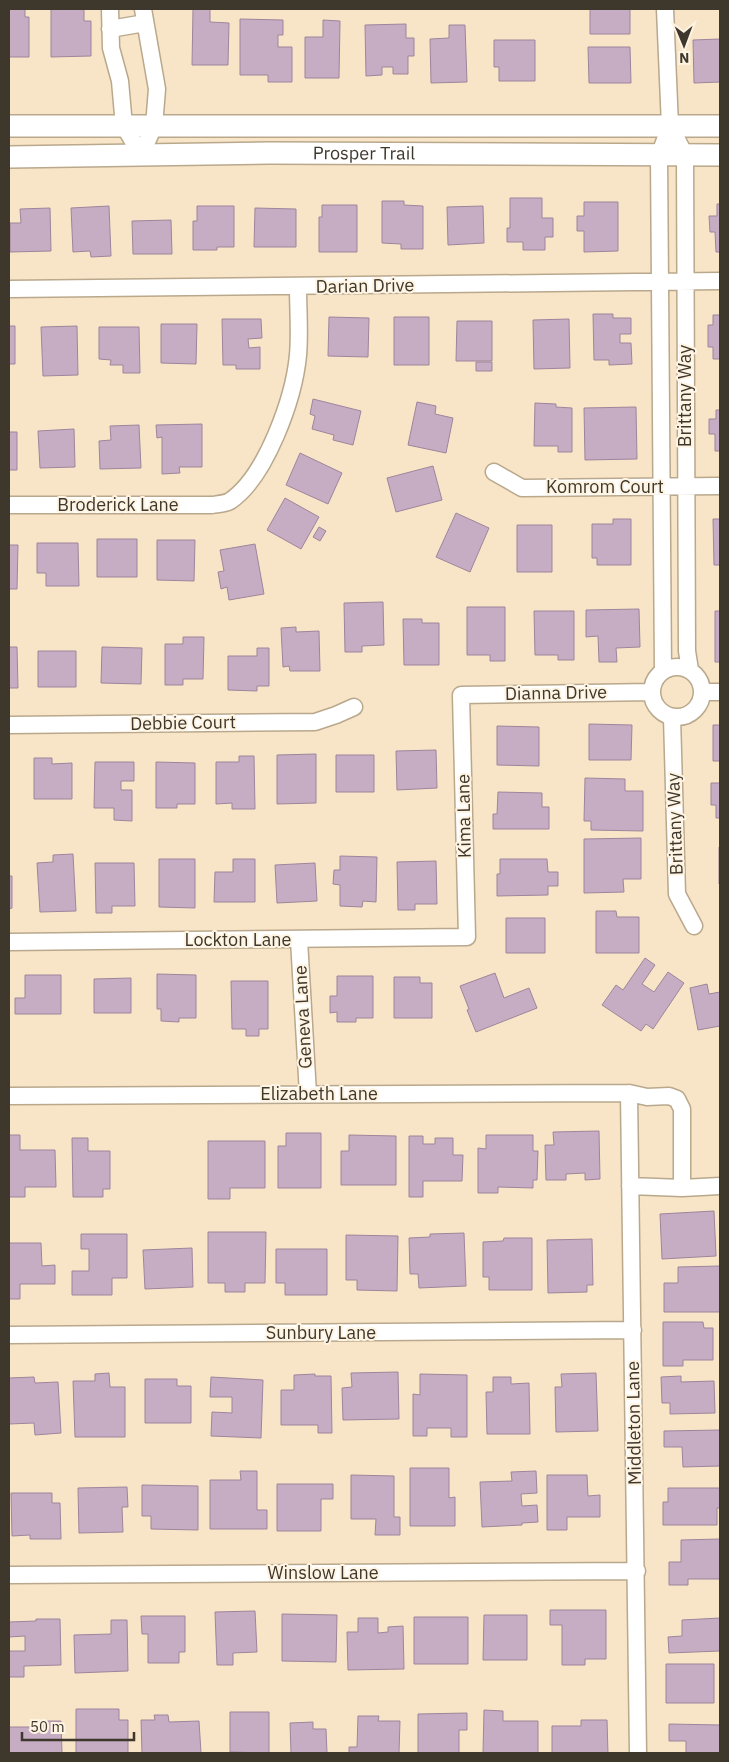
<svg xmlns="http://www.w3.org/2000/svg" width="729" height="1762" viewBox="0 0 729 1762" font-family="'IBM Plex Sans',sans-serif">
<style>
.building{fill:#c7adc4;stroke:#9e859b}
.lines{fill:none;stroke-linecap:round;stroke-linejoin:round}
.minor-casing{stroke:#b9a88c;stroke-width:19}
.major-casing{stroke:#b9a88c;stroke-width:24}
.minor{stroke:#fff;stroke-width:16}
.major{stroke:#fff;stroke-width:21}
.labels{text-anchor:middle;stroke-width:4;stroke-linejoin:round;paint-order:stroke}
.street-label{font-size:18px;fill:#3e372c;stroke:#fff4e2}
</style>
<rect width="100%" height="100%" fill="#f8e5c8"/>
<path class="building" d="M9,9h16v8h4v40h-20z
M51,9h33v12h7v35l-40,1z
M193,9h17v13l19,1 -1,42h-36z
M590,9h40v25h-40z
M240,19l43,1v15h-5v12h14v35h-24v-7h-28z
M323,20l17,1 -1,57h-34v-41h18z
M406,24v14h8v18h-6v18h-15v-7h-11v8l-16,1 -1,-51z
M449,25h16l2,57 -36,1 -1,-44 19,-1z
M720,39v43l-26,1 -1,-43z
M494,40h41v41h-36v-14h-5z
M588,47h42l1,36h-42z
M510,198h32v20h11v19h-8v13h-22v-8h-16v-14h3z
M382,201h22v4l19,1v43h-22v-5l-19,-1z
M584,202h34v49l-34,1v-21h-7v-15h7z
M717,204h3v48h-4l-1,-20h-5l-1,-16h8z
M322,205h35v47h-38v-35h3z
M109,206l2,50 -20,1 -1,-6 -17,1 -2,-44z
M197,206h37v41h-17v3h-24v-29h4z
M483,206l1,37 -36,2 -1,-38z
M50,208l1,43 -41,1v-29h11l-1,-14z
M255,208l41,1v38h-42z
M171,220l1,34h-39l-1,-33z
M593,314h20v4h18v16h-11v9h11l1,21 -23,1v-5h-15z
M713,315h7v44h-7v-12h-5v-22h5z
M329,317l40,1 -1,39 -40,-1z
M394,317h35v48h-35z
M222,319h39l1,19 -14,1 1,9 11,-1v22h-24v-4h-13z
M569,319l1,49 -36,1 -1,-49z
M457,321h35v40h-36z
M161,324h36l-1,40 -35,-1z
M9,326h6v38h-6z
M77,326l1,49 -35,1 -2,-49z
M99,327h40l1,46h-17v-8h-13l1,-5 -12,-1z
M476,362h16v9h-16z
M313,399l48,12 -8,34 -20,-5 1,-5 -22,-6 3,-13 -5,-2z
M417,402l19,4 -1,8 18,4 -7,35 -38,-8z
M535,403l21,1v3l16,1v44h-14v-6h-24z
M636,407l1,52 -52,1 -1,-52z
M716,410h4v41h-5v-17h-6v-15h7z
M202,424v43h-23l1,6 -18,1v-37l-5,1 -1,-13z
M139,425l2,43 -41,1 -1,-28 12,-1 -1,-14z
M74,429l1,38 -35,1 -2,-37z
M9,432h8v38h-8z
M300,453l42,20 -14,31 -42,-19z
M433,466l9,34 -46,12 -9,-34z
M285,498l34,19 -18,32 -34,-19z
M456,513l33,15 -19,44 -34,-15z
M613,519h18v46h-34v-7h-5v-34h21z
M713,519h7v46h-6z
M517,525h35v47h-35z
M319,527l7,4 -6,10 -7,-4z
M97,539h40v38h-40z
M157,540h38l-1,41 -37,-1z
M37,543h41l1,43h-33v-13h-9z
M255,544l9,50 -35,6 -2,-13 -6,2 -3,-17 6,-1 -4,-21z
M9,545h9l-1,44h-8z
M383,602l1,43 -22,1v6h-17l-1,-49z
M467,607h38v54h-15v-6h-23z
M639,609l1,38 -24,1 1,14h-18l-1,-26 -12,1v-27z
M534,611h40v49h-16v-5h-23z
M715,611h5v51h-5z
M403,619h19v4h17v42h-35z
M296,627v5l23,-1 1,40h-30l-1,-5 -6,1 -2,-39z
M183,637h21l-1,42h-20v6h-18v-41h18z
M9,647h8l1,41h-9z
M102,647l40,1 -1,36 -40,-1z
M257,648h12v38h-12v5l-29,-1v-34h29z
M38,651h38v36h-38z
M589,724l43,1 -1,35h-42z
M713,725h7v36h-7z
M497,726l42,1v39l-42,-1z
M436,750l1,38 -40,2 -1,-39z
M316,754v49l-39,1v-49z
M336,755h38v37h-38z
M239,756h15l1,53h-23v-6l-16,1v-42h23z
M34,758h18v6l20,-1v36h-38z
M95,762h39v19h-13v9h11v31l-18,-1v-12h-20z
M156,762l39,1v41h-18v4h-21z
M585,778l40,1v12h18v40l-52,-1v-9h-7z
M711,783h9v35h-4v-13h-5z
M498,792l44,1v14h7v22h-56v-15h4z
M641,838v41h-18l1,13 -40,1v-54z
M719,847h1v37h-1z
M73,854l3,57 -36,1 -3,-49 16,-1v-7z
M340,856l37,1 -1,45 -13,-1 -1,6 -22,-1v-21l-7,-1 1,-14h6z
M159,859h36v49l-36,-1z
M233,859h22v43h-41l1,-30h18z
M500,859h47l1,13h10v14h-10v9l-51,1v-22h3z
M436,861l1,43h-22v6h-17l-1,-48z
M95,863h39l1,43h-23v7h-16z
M315,863l2,38 -40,2 -2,-38z
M9,876h3v32l-3,1z
M596,911h20l1,6h22v36h-43z
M506,918h39v35h-39z
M645,958l10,7 -13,19 12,8 14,-20 16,11 -31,46 -7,-5 -5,7 -39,-26 14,-20 7,5z
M495,973l9,25 25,-10 8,20 -61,24 -9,-22 2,-1 -9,-23z
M157,974l39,1v43h-17v4l-18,-1v-12h-4z
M25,975h36v39h-46v-16h10z
M337,976h36v42h-17v4h-19v-10l-7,1v-17h7z
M394,977h26v6h12v35h-38z
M131,978v35h-37v-34z
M231,981h37v48h-9v7h-13v-7h-14z
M707,984l2,10 11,-2v34l-22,4 -8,-42z
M599,1131l1,48 -15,1v-7l-19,1v6h-20l-1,-35h9l-1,-13z
M286,1133h35v55h-43v-42h8z
M9,1135h11v15h35l1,37h-31v10h-16z
M349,1135l47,1v49h-55v-34h8z
M486,1135h47v16h5l-1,29h-4v8l-35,-1v6h-20v-45l8,1z
M409,1136h14v8h12v-6h18v17h10l-1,26h-39v16h-14z
M72,1138h16v13h22v38h-7v8h-30z
M208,1141h57v47h-35v11h-22z
M714,1211l2,45 -54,3 -2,-45z
M208,1232h58l-1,51h-20v9h-20v-9h-17z
M464,1233l2,53 -47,2 -1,-14h-8l-1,-36 21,-1v-3z
M81,1234h46v44h-15v17h-40v-24h17v-22h-8z
M346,1235l52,1 -1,55 -40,-1v-10h-11z
M504,1238h28v52h-43v-13h-6v-35l20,-1z
M592,1239l1,46h-6v7l-39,1 -1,-53z
M9,1243h32l1,23 13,-1v19h-35v15h-11z
M192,1248l1,39 -48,2 -2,-39z
M276,1249h51v46h-42v-12h-9z
M720,1266v46h-56v-29h14v-16z
M663,1322h40l1,6h9v32h-30v6h-20z
M398,1372l1,47 -56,1 -1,-32 10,-1 -1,-14z
M109,1373l1,14h15v50h-50l-2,-56h22v-7z
M596,1373l2,58 -42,1 -1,-45h7l-1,-13z
M315,1374v2h16l1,57h-14v-8h-37v-35h13v-15z
M420,1374l47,1v62h-16v-9h-24v8h-14v-42l7,1z
M681,1376v6l33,-1 1,32 -45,1v-11h-8l-1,-26z
M34,1377l1,6 23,-1 3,51 -26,2 -1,-12 -25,1v-46z
M211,1377l52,3 -2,58 -50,-2 1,-24 20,1v-16h-22z
M493,1377h18v7l18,-1 1,51h-43l-1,-42h7z
M145,1379h32v7h14v37h-46z
M720,1430v36l-37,1 -1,-20h-18v-16z
M410,1468h39v30l6,-1v29h-45z
M240,1471h17v39h10v19h-57v-49h31z
M536,1471l1,22 -16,1 1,12 15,-1 1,17 -16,1v2l-40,2 -2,-45 32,-1 -1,-9z
M351,1475l43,1v41h6v18h-25l1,-16h-25z
M547,1475h40l1,21 12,-1v22h-33v13h-20z
M277,1484h56v15h-12v32h-44z
M142,1485l56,1v44l-47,-1v-13h-9z
M127,1487l1,20h-6l1,25 -44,1 -1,-45z
M668,1488h52v20h-3v17h-54v-23h5z
M11,1493h41v10h8l1,36h-31v-4l-18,1z
M720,1539v40h-32v6h-19v-23h12v-22z
M550,1610h56v49h-21v6h-23v-40h-12z
M255,1611l2,41 -24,1v12h-16l-2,-53z
M282,1614l55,1 -1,47 -54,-1z
M484,1615h43v45h-44z
M141,1616h44v36h-6v11h-31v-29h-6z
M414,1617h54v47h-54z
M358,1618h20v15l10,-1v-5l15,-1 1,43 -56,1 -1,-38h11z
M720,1618v33l-51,2 -1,-16 14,-1v-16z
M36,1619h24l1,46 -37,1v11h-15v-26h16v-15l-16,1v-15l27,-1z
M111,1620h16l1,51 -53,2 -1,-38 37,-1z
M666,1664h48v39h-48z
M76,1709h43v11h9v33h-52z
M484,1710l19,1v10h35v32h-55z
M230,1712h39v41l-39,-1z
M467,1713v17h-8v23h-41v-39z
M154,1715h14l1,7 30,-1 2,32h-59l-1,-33h14z
M358,1716h21l-1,5h22l-1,32h-50v-6h8z
M581,1720h26l1,33h-56v-27h29z
M36,1721h25l1,32h-53v-26h27z
M313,1722v7h13l1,24h-36l-1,-30z
M669,1724l51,1v28h-34v-12h-17z"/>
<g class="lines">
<defs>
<path id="minor" d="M110,9l1,39 9,33 4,45 17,29
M110,29l35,-6
M670,126l15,29 2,496 3,19
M141,155l13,-29 3,-37 -14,-80
M9,289l711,-8
M494,472l28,16 198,-2
M9,505h203c6,-1 13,-1 18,-4 36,-24 64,-103 68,-146 2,-22 0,-46 0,-68
M652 692a25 25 0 1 1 50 0a25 25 0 1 1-50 0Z
M663,671l-4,-515 11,-30 -5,-117
M702,692h18
M672,717l5,177 17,32
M9,725l306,-3 21,-7 18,-8
M299,940l9,154
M9,942l458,-5 -6,-242 190,-3
M629,1093l9,660
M9,1096l620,-3 18,4 22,-1 8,3 5,10v79
M630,1186l52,2 38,-2
M9,1335l624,-5
M9,1575l628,-4"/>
<g id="major">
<path d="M9,126h711"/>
<path id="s1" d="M9,157l260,-4 451,2"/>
</g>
</defs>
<use href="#minor" class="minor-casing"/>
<use href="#major" class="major-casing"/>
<use href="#minor" class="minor"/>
<use href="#major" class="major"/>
</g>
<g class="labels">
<g class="street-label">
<text dy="6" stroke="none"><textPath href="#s1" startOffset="355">Prosper Trail</textPath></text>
<text transform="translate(365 286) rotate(-1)" y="6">Darian Drive</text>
<text transform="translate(685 396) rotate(-90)" y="6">Brittany Way</text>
<text x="605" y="493">Komrom Court</text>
<text x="118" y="511">Broderick Lane</text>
<text transform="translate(556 693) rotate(-1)" y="6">Dianna Drive</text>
<text transform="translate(183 723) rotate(-1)" y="6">Debbie Court</text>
<text transform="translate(464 816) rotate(-91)" y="6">Kima Lane</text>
<text transform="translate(675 824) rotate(-92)" y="6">Brittany Way</text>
<text x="238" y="946">Lockton Lane</text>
<text transform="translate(303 1017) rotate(-93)" y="6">Geneva Lane</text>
<text x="319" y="1100">Elizabeth Lane</text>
<text x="321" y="1339">Sunbury Lane</text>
<text transform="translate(634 1423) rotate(-91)" y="6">Middleton Lane</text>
<text x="323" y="1579">Winslow Lane</text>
</g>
</g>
<rect width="729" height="1762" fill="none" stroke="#3e372c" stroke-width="20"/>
<g transform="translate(684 45) rotate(179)" stroke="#fff4e2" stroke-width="4" paint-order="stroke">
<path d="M0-4L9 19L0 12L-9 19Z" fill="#3e372c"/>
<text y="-8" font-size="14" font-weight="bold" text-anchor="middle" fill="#3e372c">N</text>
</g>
<path d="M22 1732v8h112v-8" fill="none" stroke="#3e372c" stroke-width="2.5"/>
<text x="30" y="1732" font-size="15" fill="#3e372c" stroke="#fff4e2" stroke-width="4" paint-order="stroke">50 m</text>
</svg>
